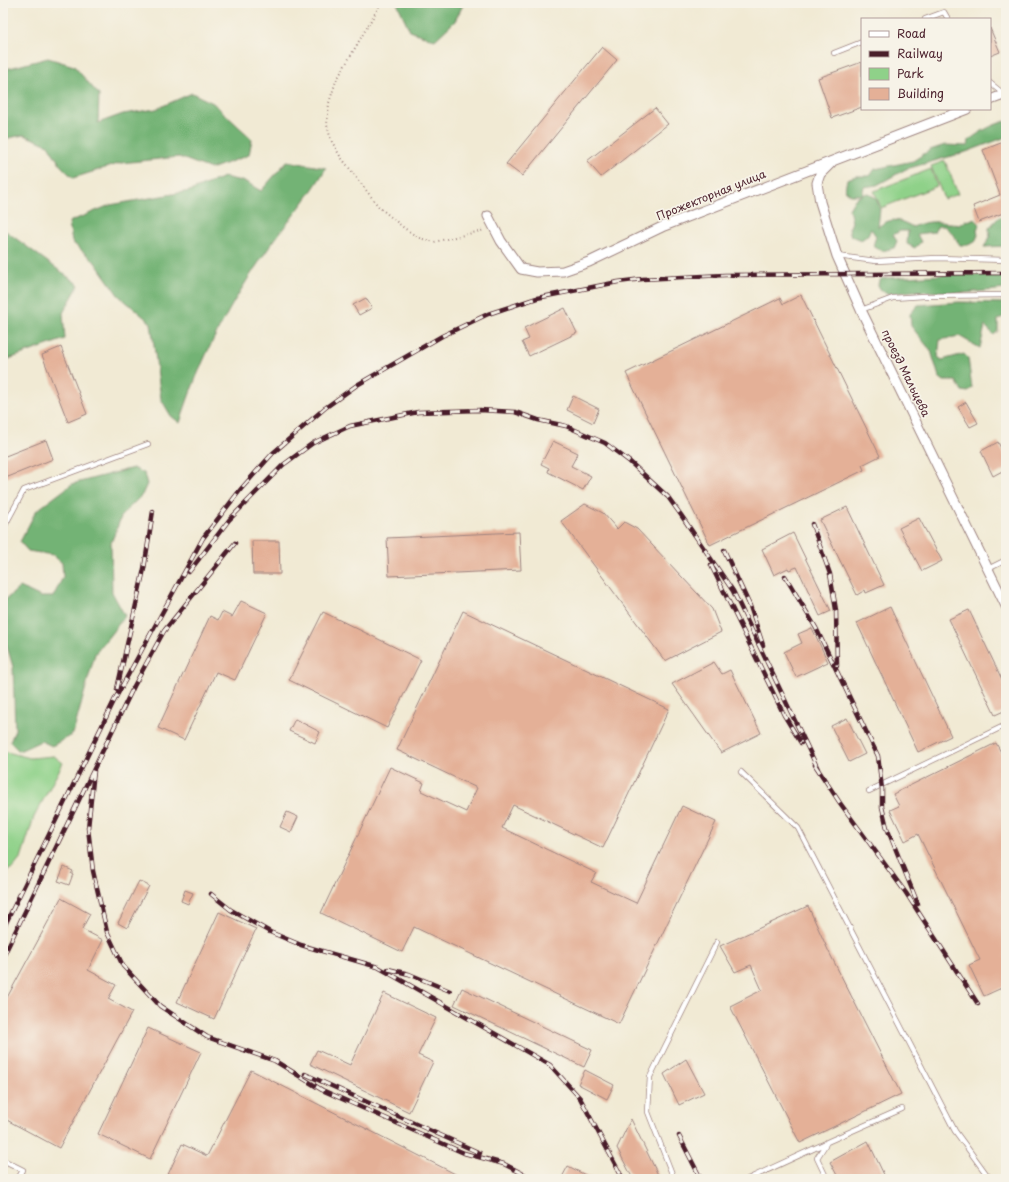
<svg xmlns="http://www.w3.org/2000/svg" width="1009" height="1182" viewBox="0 0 1009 1182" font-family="'Playpen Sans',sans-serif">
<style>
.green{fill:#8fd189;stroke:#6c785a}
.forest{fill:#73b375;stroke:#5e6950}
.building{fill:#e4b097}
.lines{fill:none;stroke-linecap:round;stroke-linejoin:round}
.lane-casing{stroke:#9e8480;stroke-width:6}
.street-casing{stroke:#9e8480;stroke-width:11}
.path{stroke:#9e8480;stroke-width:2;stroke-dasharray:1 3;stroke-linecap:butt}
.lane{stroke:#fff;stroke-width:4.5}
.street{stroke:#fff;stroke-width:9}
.rail-casing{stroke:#4a1f2b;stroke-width:4.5}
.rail{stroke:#f7f3e8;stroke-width:3;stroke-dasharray:9;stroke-linecap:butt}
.labels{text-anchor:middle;stroke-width:3.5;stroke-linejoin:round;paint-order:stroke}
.street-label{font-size:11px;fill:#4a1f2b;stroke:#f7f3e8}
</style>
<rect width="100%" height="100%" fill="#f7f3e8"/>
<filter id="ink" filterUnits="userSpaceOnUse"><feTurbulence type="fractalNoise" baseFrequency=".025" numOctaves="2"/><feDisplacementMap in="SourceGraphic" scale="8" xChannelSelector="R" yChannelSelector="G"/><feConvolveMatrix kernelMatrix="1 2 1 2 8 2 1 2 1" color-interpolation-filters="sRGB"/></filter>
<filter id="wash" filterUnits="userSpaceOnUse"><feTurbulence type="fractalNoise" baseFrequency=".012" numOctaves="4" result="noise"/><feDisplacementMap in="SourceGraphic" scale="16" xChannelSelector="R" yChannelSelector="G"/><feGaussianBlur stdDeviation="0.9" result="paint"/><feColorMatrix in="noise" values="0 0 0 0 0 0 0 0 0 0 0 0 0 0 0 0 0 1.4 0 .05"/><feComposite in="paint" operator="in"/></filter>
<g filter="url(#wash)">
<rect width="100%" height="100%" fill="#f1ead4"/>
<path class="green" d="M945,161l13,33 -14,5 -13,-33z
M931,169l6,17 -56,22 -7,-17z
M3,751l27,7 24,-2 9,7 -29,54 -13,41 -8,10 -10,4z"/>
<path class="forest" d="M397,3h67l-9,18 -20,19 -25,-9z
M48,58l26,8 25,29 -1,28 25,-9 33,-5 36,-16 21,10 39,36 -3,16 -38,14 -32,-12 -58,6 -48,15 -12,-12 -13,-21 -24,-10 -21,4v-66l3,-4z
M1006,121v16l-40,15 -60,17 -29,16 -13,2 -2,8 5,-2 9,5 4,11 -2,18c13,-10 20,-8 35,0 16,-8 29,-5 46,-2l6,-4 10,-2 5,5 -3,5 1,6 -3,7 -7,3h-8l-9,-13 -7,-6h-6l-4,6 -17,2 4,8 -6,6 -8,-4 1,-13h-8l-7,4 4,6 -3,7 -12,3 -9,-5 3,-10 -5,-7 -4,7 -6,4 -10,-4 -2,-7 3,-7 -3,-13 6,-10 7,-4h-11l-6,-5 2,-11 9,-3h14l5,-7 38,-8 17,-11 15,-5 23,1 1,-6c12,-9 22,-15 37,-19z
M287,161l39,7c-16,29 -39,54 -58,81 -38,54 -69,111 -88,174l-9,-7 -10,-17 -10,-76 -33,-28 -24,-34 -22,-19 -3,-20 41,-17 80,-14 34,-14 22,5 15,9z
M999,217l7,1v28l-22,1 6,-10 -1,-9z
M3,229l76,56 -16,28 2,26 -62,22z
M959,274l47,2v13l-42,4 -51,-2 -24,3 -10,-5 -1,-5 3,-5 6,-1z
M959,302l47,1v12l-8,5v11l-4,4 -9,-9 -5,22 -21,-12 -19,4 -2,17 4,3 22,-6 4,4 4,30 -4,4 -6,-1 -6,-10h-12l-5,-4 -8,-26 -20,-25 -1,-12 8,-9z
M133,468l11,5 3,11 -5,11 -20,20 -11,28 1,49 13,24 -30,38 -22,80 -21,12 -11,-5 -22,10 -9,-9 5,-12 -2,-63 -10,-34v-31l17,-15 21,10h12l10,-20 -1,-14 -9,-8 -25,-4 -8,-9 16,-31 36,-27z"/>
<g id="blocks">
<path class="building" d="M990,28l10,24 -10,4z
M602,47l15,13 -95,116 -16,-12z
M862,62v45l-30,11 -14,-40z
M655,108l13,16 -67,53 -14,-16z
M1006,141v71l-27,10 -6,-16 27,-11 -17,-45z
M801,295l79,161 -18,9 2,5 -154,75 -84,-172 154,-75 3,6z
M366,298l6,10 -13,7 -6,-10z
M565,308l12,25 -48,23 -7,-14 7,-3 -5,-11z
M61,347l26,67 -19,8 -26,-67z
M573,396l26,13 -6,14 -26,-13z
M966,402l12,21 -8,4 -12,-20z
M46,440l7,19 -50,20v-22z
M553,441l25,12 -7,13 20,10 -8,14 -35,-18 1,-4 -8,-4z
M998,442l8,17v10l-13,7 -12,-25z
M585,504l18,9 14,16 7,-7 13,7 75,80 9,23 -56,29 -104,-140z
M847,507l37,78 -18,8 -1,-3 -8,5 -37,-75z
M919,518l23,43 -20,10 -23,-43z
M519,532l2,38 -132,6 -2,-38z
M793,533l38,78 -11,5 -23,-49 -8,3 -1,-2 -14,7 -12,-26z
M252,541h27l1,33h-27z
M241,601l26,12 -32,67 -19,-8 -32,68 -26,-12 52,-112 8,4 4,-8 10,5z
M890,607l61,129 -33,16 -61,-129z
M969,610l37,78v22l-11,5 -46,-96z
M463,611l206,98 -66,139 -90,-43 -11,23 94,45 -5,9 45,21 46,-97 34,16 -97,202 -205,-97 -12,25 -81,-39 69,-146 34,16 -3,8 45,21 11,-24 -80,-38z
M323,612l98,48 -34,68 -98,-48z
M812,628l16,34 -32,15 -12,-25 18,-9 -4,-9z
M714,662l8,12 8,-4 31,63 -40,20 -49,-69z
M847,718l18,36 -16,8 -18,-36z
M295,719l25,13 -5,11 -26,-12z
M996,743l7,13 3,-2v232l-22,10 -15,-31 11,-5 -62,-126 -13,7 -15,-31 9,-4 -6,-12z
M287,812l11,5 -7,15 -11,-5z
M64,867l9,4 -2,3h2l-4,11 -11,-4z
M139,881l10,5 -22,42 -9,-5z
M185,890l8,3 -5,11 -7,-3z
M61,898l29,16 -8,15 21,11 -15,30 28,15 -8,14 24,13 -73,136 -56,-30v-113z
M808,906l20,44 73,144 -101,49 -70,-137 32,-16 -11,-25 -16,7 -15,-26z
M219,912l37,17 -42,90 -37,-17z
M462,988l130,62 -8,17 -130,-62z
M384,993l52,25 -18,37 15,7 -24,50 -99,-48 7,-14 33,15z
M148,1028l53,24 -51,107 -52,-25z
M686,1059l18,34 -25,12 -15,-31z
M251,1070l214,109h-299l16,-35 25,12z
M585,1070l29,15 -7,14 -29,-15z
M631,1119l29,60h-27l-16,-31z
M868,1141l18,38h-47l-9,-17z
M568,1166l25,13h-32z"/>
</g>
</g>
<g filter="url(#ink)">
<use href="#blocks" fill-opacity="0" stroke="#9e8480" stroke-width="1"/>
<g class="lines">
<defs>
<path id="lane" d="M925,19l19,-7 4,7
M834,53l28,-11
M990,83l15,12
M837,256l39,5 61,-3 69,2
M861,310l32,-12 31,-2 82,-1
M3,529l21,-39 124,-46
M988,569l18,-9
M741,772l57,56 157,303 35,48
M869,791l137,-66
M3,1160l20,10 -5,9
M674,1179l-26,-67 2,-35 67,-135
M748,1179l78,-36
M827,1179l-10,-21 10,-16 75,-33"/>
<path id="street" d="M990,100l16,-6
M832,162l-12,12 -3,9 3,19 17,54 24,54 145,296
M488,216l13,25 20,28 16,3 26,-1 26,-9 75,-36 303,-117"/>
</defs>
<use href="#lane" class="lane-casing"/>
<use href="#street" class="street-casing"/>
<path class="path" d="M381,3l-45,78 -7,22 -2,22 4,15 9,16 39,51 25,21 15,10 15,4 51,-12"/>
<use href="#lane" class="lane"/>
<use href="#street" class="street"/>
<defs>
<path id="rail" d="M812,524l18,50 6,36 1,56
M724,550l26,56 13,39
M711,565l73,150 17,28
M189,572l40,-52 54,-55 30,-22 37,-17 68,-14 62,-2 35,2 23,8 28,6 39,17 25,19 38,35 13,18 52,76 85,178
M785,576l31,52 62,128 4,33v18l5,21 31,76
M117,689l27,-120 9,-58
M815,765l25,38 66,90 72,111
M94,771l-6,57 5,43 14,61 16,34 37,40 47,31 68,24 47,29 142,63 40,11 29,15
M211,894l20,16 39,22 31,13 77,22 172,98 30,33 43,81
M3,929l112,-230 88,-161 38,-49 32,-36 52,-45 32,-23 85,-49 46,-22 49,-16 81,-16 24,-3 83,-4 281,-2
M3,957l131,-271 30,-55 71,-88
M388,969l21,5 41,17
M305,1074l175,79
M679,1136l22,43"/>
</defs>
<use href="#rail" class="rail-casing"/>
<use href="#rail" class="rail"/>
</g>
</g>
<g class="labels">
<g class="street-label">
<text transform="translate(711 195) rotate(-22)" y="4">Прожекторная улица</text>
<text transform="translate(906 373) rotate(64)" y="4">проезд Мальцева</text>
</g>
</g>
<rect width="1009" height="1182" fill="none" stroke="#f7f3e8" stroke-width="16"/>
<rect x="861" y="18" width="130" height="92" fill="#f7f3e8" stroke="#b29e9c"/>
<rect x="869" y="31" width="20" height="6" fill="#ffffff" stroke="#b29e9c"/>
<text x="897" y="38" font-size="12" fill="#4a1f2b">Road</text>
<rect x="869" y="51" width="20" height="6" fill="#4a1f2b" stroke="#b29e9c"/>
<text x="897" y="58" font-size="12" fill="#4a1f2b">Railway</text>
<rect x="869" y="68" width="20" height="12" fill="#8fd189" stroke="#b29e9c"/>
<text x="897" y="78" font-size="12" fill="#4a1f2b">Park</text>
<rect x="869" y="88" width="20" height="12" fill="#e4b097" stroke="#b29e9c"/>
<text x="897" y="98" font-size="12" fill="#4a1f2b">Building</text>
</svg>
